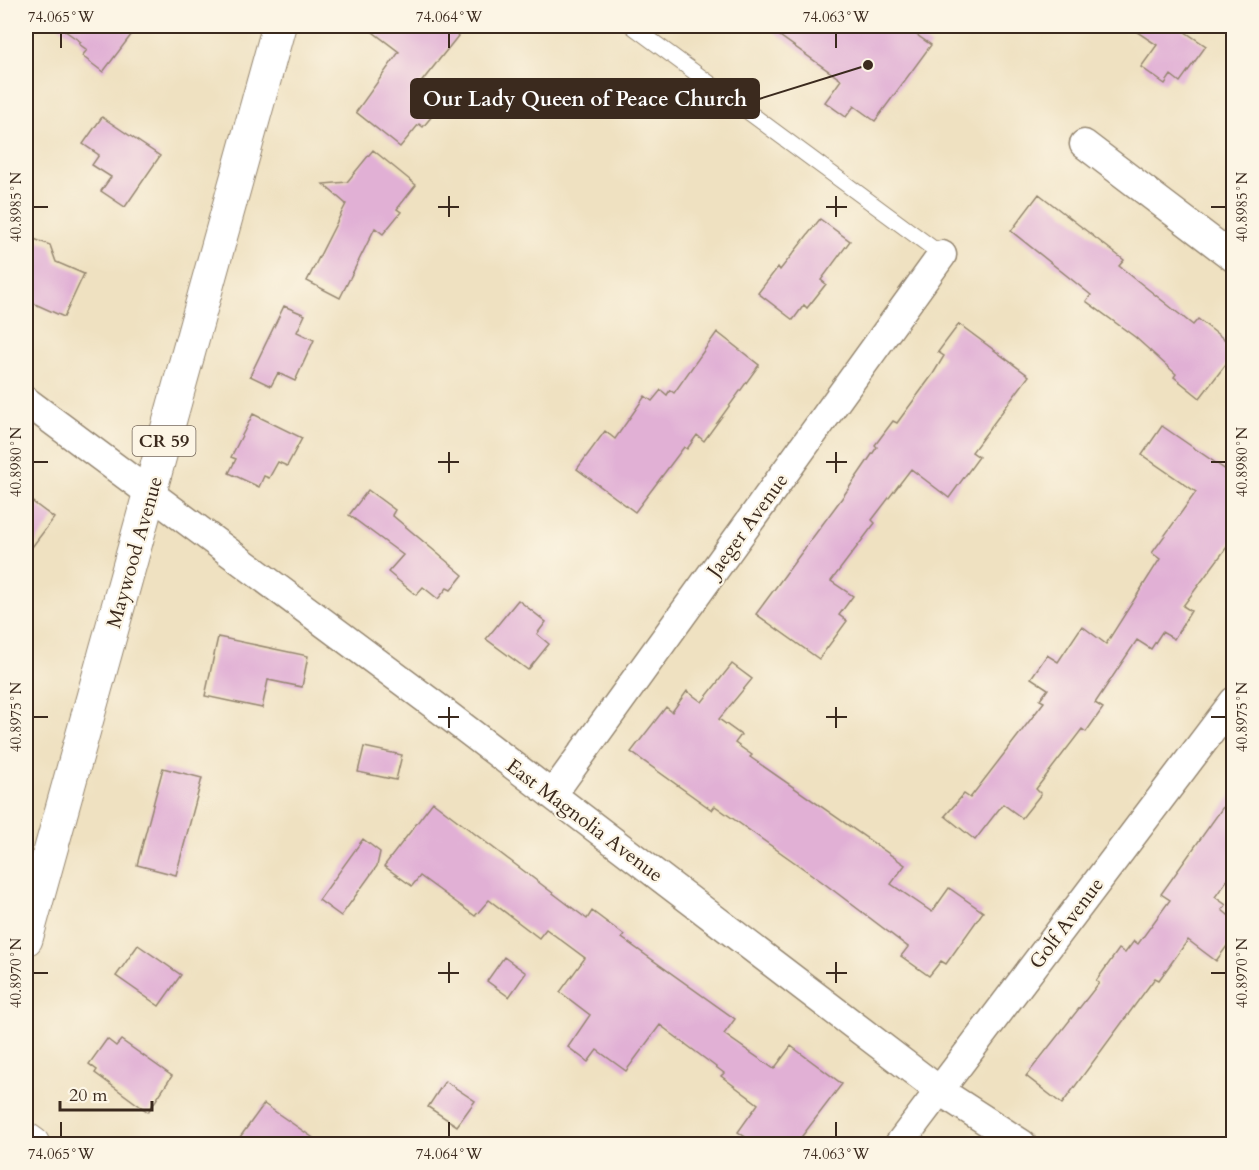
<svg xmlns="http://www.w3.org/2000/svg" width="1259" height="1170" viewBox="0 0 1259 1170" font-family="Cardo,serif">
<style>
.building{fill:#e1b0d5}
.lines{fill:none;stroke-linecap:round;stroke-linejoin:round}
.service-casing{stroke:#958670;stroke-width:17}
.minor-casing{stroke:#958670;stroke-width:31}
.tertiary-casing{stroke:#958670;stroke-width:35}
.primary-casing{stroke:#958670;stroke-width:35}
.service{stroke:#fff;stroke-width:15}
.minor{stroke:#fff;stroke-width:28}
.tertiary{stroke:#fff;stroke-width:33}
.primary{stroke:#fff;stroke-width:33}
.ticks{fill:none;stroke:#3b2a1e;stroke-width:2}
.labels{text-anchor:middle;stroke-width:4.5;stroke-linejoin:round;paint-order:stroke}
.shield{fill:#fcf5e5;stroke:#75675a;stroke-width:1.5}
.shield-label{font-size:18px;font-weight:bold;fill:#3b2a1e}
.street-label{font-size:20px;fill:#3b2a1e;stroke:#fcf5e5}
.leader{fill:none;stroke:#3b2a1e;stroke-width:2}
.callout-dot{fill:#3b2a1e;stroke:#fcf5e5;stroke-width:2}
.callout{fill:#3b2a1e;stroke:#3b2a1e;stroke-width:2}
.callout-label{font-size:21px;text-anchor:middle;font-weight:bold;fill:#fff}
.neatline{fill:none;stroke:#3b2a1e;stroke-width:2}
.ticks-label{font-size:15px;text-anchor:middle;fill:#3b2a1e}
</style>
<rect width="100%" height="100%" fill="#fcf5e5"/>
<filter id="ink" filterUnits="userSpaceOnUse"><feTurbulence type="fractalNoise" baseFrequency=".0167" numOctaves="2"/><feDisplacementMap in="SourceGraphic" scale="12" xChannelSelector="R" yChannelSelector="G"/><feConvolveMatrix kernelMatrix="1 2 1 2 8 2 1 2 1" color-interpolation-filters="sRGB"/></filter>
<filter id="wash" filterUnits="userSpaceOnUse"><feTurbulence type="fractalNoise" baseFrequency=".008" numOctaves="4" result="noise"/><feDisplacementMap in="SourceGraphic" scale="24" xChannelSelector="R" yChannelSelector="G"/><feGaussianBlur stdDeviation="1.35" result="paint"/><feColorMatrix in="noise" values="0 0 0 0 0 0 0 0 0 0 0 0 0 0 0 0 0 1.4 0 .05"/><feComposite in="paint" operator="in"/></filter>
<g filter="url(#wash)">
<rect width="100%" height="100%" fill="#efe1c1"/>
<g id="blocks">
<path class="building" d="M58,26h80l-35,46 -21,-16 5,-6 -8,-6 2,-2z
M365,26h101l-47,59 23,19 -19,23 -4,-3 -19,23 -44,-35 43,-60z
M766,26h138l27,19 -56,76 -21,-15 -8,11 -21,-15 16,-22z
M1128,26h48l30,20 -26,36 -9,-7 -6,9 -24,-17 16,-22z
M102,117l58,39 -35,51 -24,-16 10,-14 -19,-12 7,-10 -16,-11z
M373,150l43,35 -19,24 4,3 -18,22 -8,-6 -35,70 -33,-17 39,-77 -23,-20 24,-2z
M1039,194l85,66 -5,6 74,59 5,-6 35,27v9l-33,43 -26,-21 2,-3 -41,-37 -49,-36 5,-6 -80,-64z
M820,219l30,22 -29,39 5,4 -19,24 -3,-3 -11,15 -35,-27 20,-26 2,3z
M26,236l24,9 6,17 28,12 -20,43 -38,-17z
M284,306l21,9 -8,17 17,8 -19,41 -17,-8 -7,13 -21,-10z
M959,324l70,52 -57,76 7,5 -30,41 -38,-29 -39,51 3,3 -44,58 22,15 -14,19 8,6 -28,38 -63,-45 86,-116 35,-51 -2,-2 18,-24 4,2 36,-49 11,-18 -6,-4z
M717,332l42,33 -55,76 -7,-6 -10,14 -3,-2 -49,65 -58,-43 28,-38 10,8 30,-43 7,5 9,-11 6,5 3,-5 4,3z
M253,414l49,24 -15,28 -9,-4 -9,16 -5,-2 -5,11 -30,-14 7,-14 -5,-2z
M1162,426l71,49v64l-50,67 8,5 -17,28 -12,-7 -11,17 -14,-9 -42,63 8,5 -17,24 -4,-3 -46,60 5,5 -19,24 -19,-14 -28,36 -30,-24 19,-22 6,4 74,-96 -4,-2 8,-11 -17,-11 16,-23 11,7 24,-36 24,18 54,-85 -8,-6 44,-61 -54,-37z
M368,490l27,20 -3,5 71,60 -12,15 -4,-2 -9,11 -15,-12 -7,8 -28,-23 15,-17 -54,-40z
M26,497l28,21 -28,37z
M518,600l28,22 -9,12 12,10 -21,26 -42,-31z
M218,637l90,19 -6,31 -34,-7 -6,28 -57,-12z
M732,664l20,15 -33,40 22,16 -6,8 17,12 -2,2 155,108 -14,19 41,28 17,-24 34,24 -37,52 -5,-3 -12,15 -28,-20 7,-9 -87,-66 -106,-75 -3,4 -81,-58 35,-45 6,5 15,-21 15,11z
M364,747l38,8 -6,25 -38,-8z
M163,768l39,10 -26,97 -39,-10z
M1233,793v79l-18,25 11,8 -4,5 11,9v19l-17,23 -28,-21 -29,40 -4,-2 -93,126 -36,-28 73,-93 -3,-2 23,-32 6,4 9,-12 4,3 32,-44 -9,-6z
M433,802l154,117 5,-8 32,24 -2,3 113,81 -11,15 50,35 17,-23 51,38 -46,60h-40l-18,-12 20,-28 -37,-28 3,-3 -64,-48 -34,46 -29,-21 -9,12 -20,-15 22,-32 -30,-23 25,-34 -39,-29 -7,9 -50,-38 -14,16 -55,-40 -8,10 -28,-20z
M363,839l17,13 -3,14 -36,50 -22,-16z
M138,945l43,30 -22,31 -43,-30z
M504,957l22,16 -17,24 -22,-16z
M107,1039l9,7 5,-6 51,36 -24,36 -53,-39 2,-3 -8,-6z
M445,1081l30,20 -18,25 -29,-19z
M264,1104l58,40h-87z"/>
</g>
</g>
<g filter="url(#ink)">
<use href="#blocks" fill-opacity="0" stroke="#958670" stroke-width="1.5"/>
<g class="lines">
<defs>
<path id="service" d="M632,26l310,229"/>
<path id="minor" d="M1084,144l150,114
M26,401l415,309 499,381 82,53
M552,795l390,-540
M899,1144l335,-443"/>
<path id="tertiary" d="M26,1139l7,5"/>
<path id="primary" d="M26,939l253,-913"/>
</defs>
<use href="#service" class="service-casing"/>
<use href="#minor" class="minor-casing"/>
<use href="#tertiary" class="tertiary-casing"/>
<use href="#primary" class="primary-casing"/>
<use href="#service" class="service"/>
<use href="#minor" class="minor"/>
<use href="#tertiary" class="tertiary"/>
<use href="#primary" class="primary"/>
</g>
</g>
<path class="ticks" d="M61,33v15M449,33v15M836,33v15M449,196v21M836,196v21M33,207h15M438,207h21M826,207h21M1211,207h15M449,452v21M836,452v21M33,462h15M438,462h21M826,462h21M1211,462h15M449,707v21M836,707v21M33,717h15M438,717h21M826,717h21M1211,717h15M449,962v21M836,962v21M33,973h15M438,973h21M826,973h21M1211,973h15M61,1122v15M449,1122v15M836,1122v15"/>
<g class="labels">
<rect class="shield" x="132.5" y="426" width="63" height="30" rx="4.5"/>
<g class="shield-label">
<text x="164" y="447">CR 59</text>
</g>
<g class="street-label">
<text transform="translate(747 525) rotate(-54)" y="7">Jaeger Avenue</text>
<text transform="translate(134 552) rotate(-74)" y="7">Maywood Avenue</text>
<text transform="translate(585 820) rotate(37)" y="7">East Magnolia Avenue</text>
<text transform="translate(1066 923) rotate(-53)" y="7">Golf Avenue</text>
</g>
</g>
<path class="leader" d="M868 65L759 99"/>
<circle class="callout-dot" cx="868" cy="65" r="6"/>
<rect class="callout" x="411" y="79" width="348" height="39" rx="6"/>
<g class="callout-label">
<text x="585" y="106">Our Lady Queen of Peace Church</text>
</g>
<rect width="1259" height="1170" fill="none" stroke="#fcf5e5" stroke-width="66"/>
<path d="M60 1101v9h92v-9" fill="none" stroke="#3b2a1e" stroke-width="3"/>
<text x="69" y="1101" font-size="18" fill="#3b2a1e" stroke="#fcf5e5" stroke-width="4.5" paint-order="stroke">20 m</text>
<rect x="33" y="33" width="1193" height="1104" class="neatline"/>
<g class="ticks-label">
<text x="61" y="22">74.065°W</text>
<text x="449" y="22">74.064°W</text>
<text x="836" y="22">74.063°W</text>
<text transform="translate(16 207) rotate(-90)" y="5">40.8985°N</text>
<text transform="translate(1242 207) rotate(-90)" y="5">40.8985°N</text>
<text transform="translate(16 462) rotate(-90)" y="5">40.8980°N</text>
<text transform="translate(1242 462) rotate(-90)" y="5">40.8980°N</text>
<text transform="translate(16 717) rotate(-90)" y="5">40.8975°N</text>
<text transform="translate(1242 717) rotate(-90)" y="5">40.8975°N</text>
<text transform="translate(16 973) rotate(-90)" y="5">40.8970°N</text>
<text transform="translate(1242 973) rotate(-90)" y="5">40.8970°N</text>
<text x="61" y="1159">74.065°W</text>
<text x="449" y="1159">74.064°W</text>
<text x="836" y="1159">74.063°W</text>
</g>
</svg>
